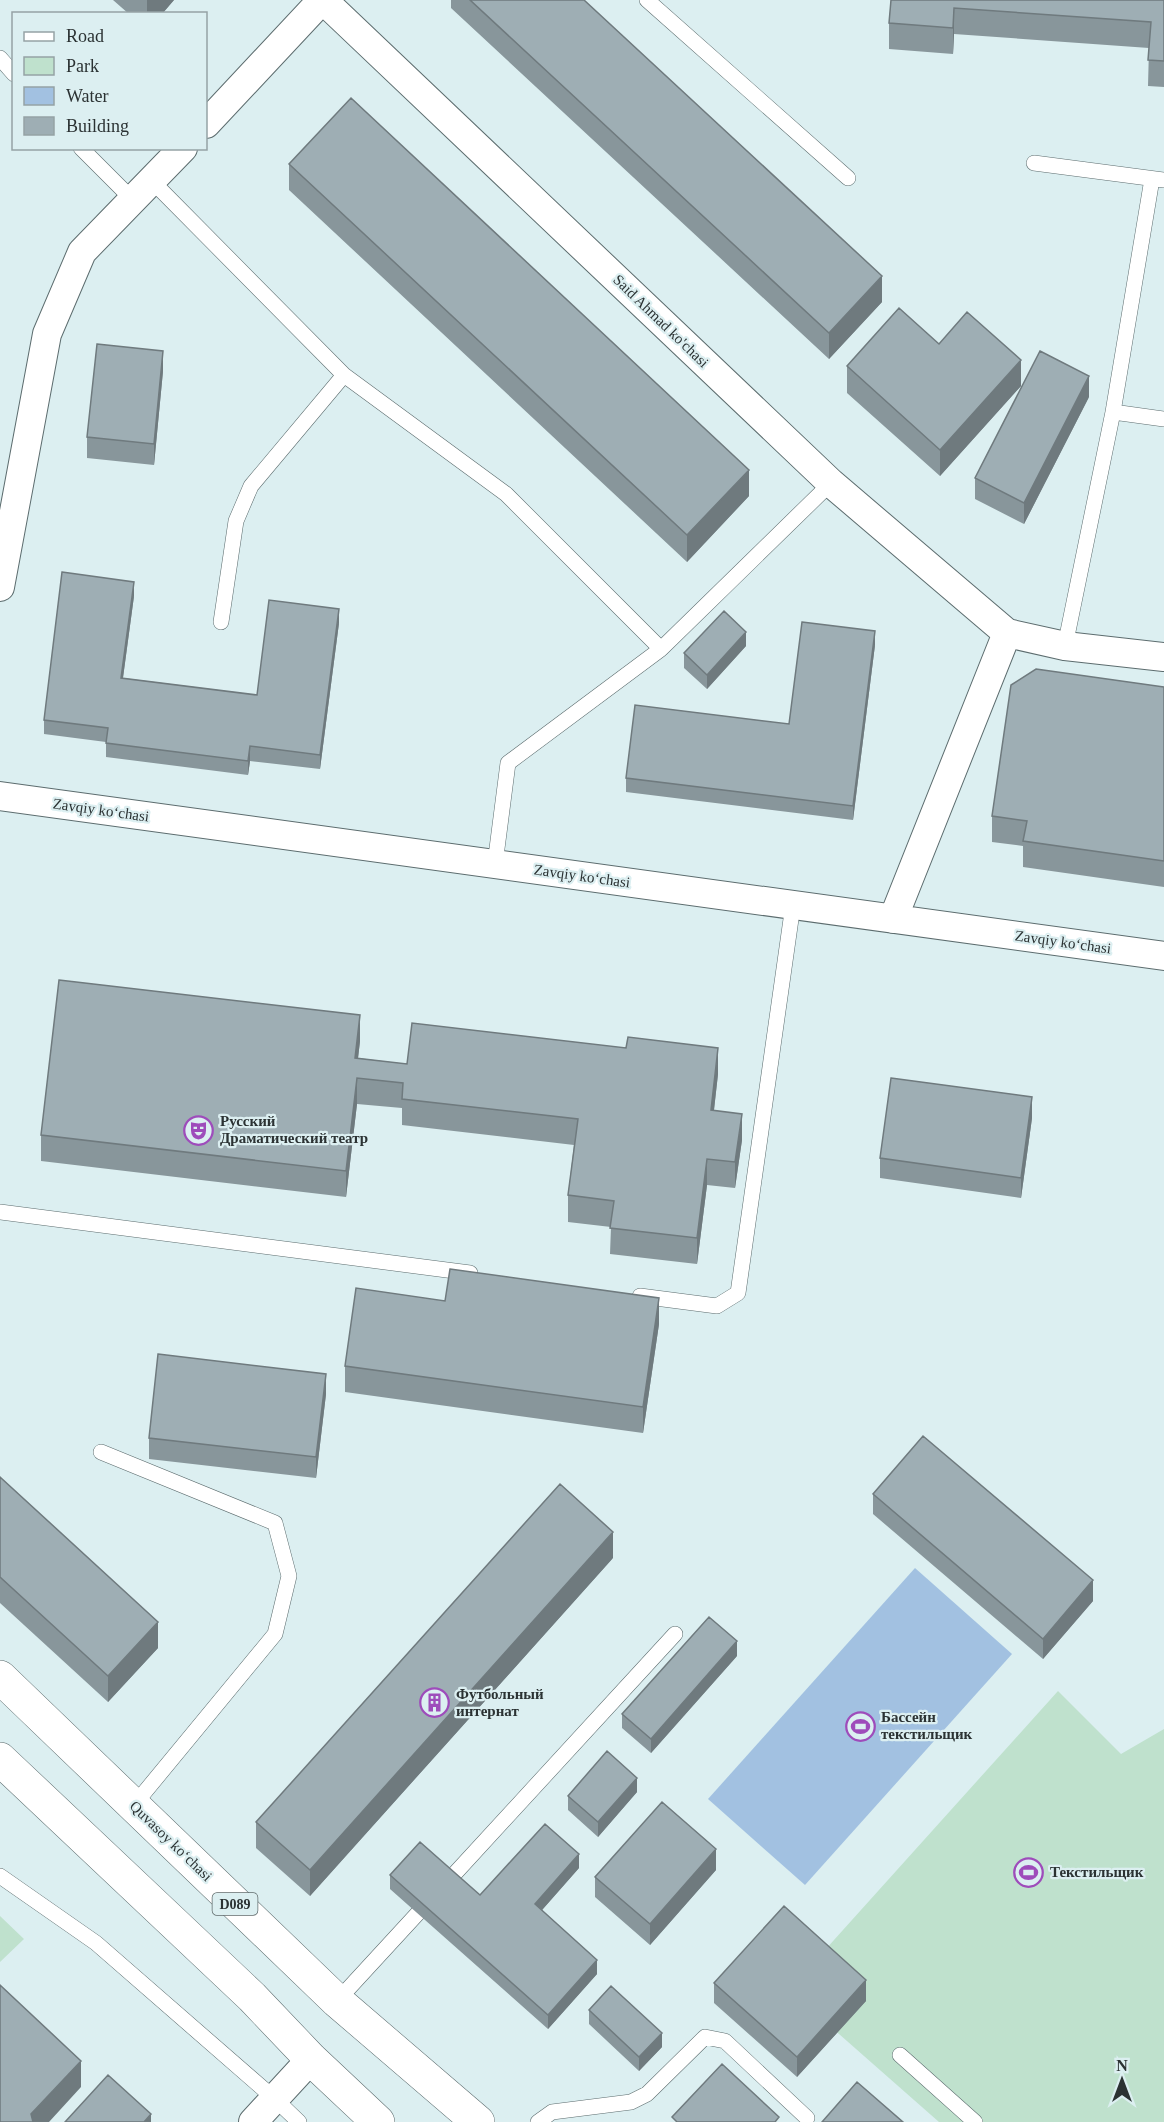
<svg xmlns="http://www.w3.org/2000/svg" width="1164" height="2122" viewBox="0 0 1164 2122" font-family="Georgia,serif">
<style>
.green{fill:#bfe1cd}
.water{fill:#a2c1e1}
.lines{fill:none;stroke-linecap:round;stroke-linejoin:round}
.lane-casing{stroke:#5c6c6e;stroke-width:16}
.street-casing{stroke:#5c6c6e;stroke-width:30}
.primary-casing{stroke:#5c6c6e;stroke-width:34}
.lane{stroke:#fff;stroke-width:15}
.street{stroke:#fff;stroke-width:28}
.primary{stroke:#fff;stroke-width:33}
.wall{fill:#88969b}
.shaded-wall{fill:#6f7a7e}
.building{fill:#9eaeb4;stroke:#6f7a7e;stroke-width:1.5}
.labels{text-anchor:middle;stroke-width:4.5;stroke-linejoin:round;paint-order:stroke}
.shield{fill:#dceff1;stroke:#606b6c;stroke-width:1.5}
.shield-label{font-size:14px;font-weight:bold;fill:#2b3233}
.street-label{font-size:15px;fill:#2b3233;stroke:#dceff1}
.poi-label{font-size:15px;font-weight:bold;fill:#2b3233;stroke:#dceff1;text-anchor:start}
</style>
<rect width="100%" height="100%" fill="#dceff1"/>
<path class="green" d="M1058,1691l63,63 43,-25v393h-225l-150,-132z
M0,1916l24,23 -24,23z"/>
<path class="water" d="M915,1568l97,86 -207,231 -97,-86z"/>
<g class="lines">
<defs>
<path id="lane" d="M647,0l201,178
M0,58l14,16
M81,148l52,52
M1034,163l130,17
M152,181l192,194 162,119 155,155
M1113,412l51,7
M221,622l15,-101 15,-35 93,-111
M1065,646l48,-234 39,-233
M495,864l13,-101 153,-114 170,-166
M0,1212l470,61
M640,1296l77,10 21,-13 55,-388
M101,1452l174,71 14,53 -14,58 -141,171
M0,1876l96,67 179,156 24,23
M448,1881l227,-247
M337,2001l81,-88
M900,2055l75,67
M538,2122l14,-10 79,-10 16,-8 58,-57 20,4 82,77"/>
<path id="street" d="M323,0l508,483 176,150 58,13 99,11
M206,124l116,-124
M0,587l47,-253 35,-82 101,-104
M0,796l1164,160
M893,919l114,-286
M253,2122l58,-63"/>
<path id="primary" d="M0,1677l337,324 141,121
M0,1759l252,238 59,62 67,63"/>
</defs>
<use href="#lane" class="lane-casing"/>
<use href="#street" class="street-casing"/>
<use href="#primary" class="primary-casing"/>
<use href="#lane" class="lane"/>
<use href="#street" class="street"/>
<use href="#primary" class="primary"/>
</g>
<path class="wall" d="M113,0h61l-12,14h-33z
M451,0h133l298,302 -53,57 -378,-351z
M891,0h273v87l-16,-1 1,-38 -195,-14 -1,20 -64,-5v-26z
M289,164l460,332 -62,66 -398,-372z
M939,344l82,42 -81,90 -93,-83v-27z
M163,371l-9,94 -67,-7v-21z
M1089,397l-65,127 -49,-25v-21z
M134,596l-11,82 134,17 82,-72 -19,146 -70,-8 -2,14 -142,-18v-15l-62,-8v-14z
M875,645l-22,175 -227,-28v-14l163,-54z
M746,646l-39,43 -23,-21v-15z
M1164,687v200l-141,-20v-21l-31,-4v-26z
M360,1041l-2,17 49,6 311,10 -4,36 28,30 -7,48 -28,-3 -10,79 -87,-10 1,-27 -43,-5v-27l6,-50 -172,-20v-17l-45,-4 -11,93 -305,-36v-26z
M1032,1118l-11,80 -141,-20v-20z
M659,1324l-16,109 -298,-41v-26z
M326,1394l-10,84 -167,-19v-21z
M0,1477l158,171 -50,54 -108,-99z
M873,1494l220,107 -50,58 -170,-145z
M613,1558l-303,338 -54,-48v-26z
M737,1656l-86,97 -29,-25v-14z
M637,1792l-39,45 -30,-27v-14z
M579,1868l-37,42 55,64 -49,55 -158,-140v-14l90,20z
M716,1870l-66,75 -55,-48v-20z
M714,1983l152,18 -69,76 -83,-74z
M589,2010l73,37 -23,24 -50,-47z"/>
<path class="shaded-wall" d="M147,0h27l-12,14h-15z
M954,8v26l-1,20v-26z
M882,276v26l-53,57v-26z
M163,351v20l-9,94v-21z
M1021,360v26l-81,90v-26z
M1089,376v21l-65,127v-21z
M749,470v26l-62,66v-27z
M134,582v14l-13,96v-14z
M339,609v14l-19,146v-14z
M875,631v14l-22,175v-14z
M746,632v14l-39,43v-14z
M250,746v15l-2,14v-14z
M360,1015v26l-5,43v-26z
M718,1048v26l-7,62v-26z
M357,1078v26l-11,93v-26z
M1032,1097v21l-11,80v-20z
M742,1114v26l-7,48v-26z
M707,1159v26l-10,79v-26z
M659,1298v26l-16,109v-26z
M326,1374v20l-10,84v-21z
M613,1532v26l-303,338v-26z
M1093,1580v21l-50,58v-20z
M158,1622v26l-50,54v-26z
M737,1641v15l-86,97v-14z
M637,1778v14l-39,45v-15z
M716,1849v21l-66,75v-21z
M579,1854v14l-44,50v-14z
M597,1960v14l-49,55v-14z
M866,1980v21l-69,76v-20z
M662,2033v14l-23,24v-14z
M81,2061v26l-32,35h-18v-8z
M151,2114v8h-7z"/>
<path class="building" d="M470,0h114l298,276 -53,57z
M891,0h273v61l-16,-1 3,-38 -197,-14 -1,20 -64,-5z
M351,98l398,372 -62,65 -398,-371z
M899,308l40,36 28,-32 54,48 -81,90 -93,-84z
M97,344l66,7 -9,93 -67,-7z
M1040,351l49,25 -65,127 -49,-25z
M62,572l72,10 -13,96 136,17 12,-95 70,9 -19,146 -70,-9 -2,15 -142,-18 2,-15 -64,-8z
M724,611l22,21 -39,43 -23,-22z
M802,622l73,9 -22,175 -227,-28 9,-73 154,19z
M1036,669l128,18v174l-141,-20 4,-20 -35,-5 19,-131z
M59,980l301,35 -5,43 52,6 5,-41 214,25 2,-11 90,11 -7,62 31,4 -7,48 -28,-3 -10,79 -87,-10 4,-27 -46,-6 10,-76 -176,-20 1,-16 -46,-5 -11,93 -305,-36z
M891,1078l141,19 -11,81 -141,-20z
M450,1269l209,29 -16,109 -298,-41 11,-78 89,13z
M158,1354l168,20 -10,83 -167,-19z
M923,1436l170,144 -50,59 -170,-145z
M0,1477l158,145 -50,54 -108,-99z
M560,1484l53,48 -303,338 -54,-48z
M709,1617l28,24 -86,98 -29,-25z
M607,1751l30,27 -39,44 -30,-26z
M662,1802l54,47 -66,75 -55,-47z
M545,1824l34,30 -44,50 62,56 -49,55 -158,-140 30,-33 60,53z
M784,1906l82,74 -69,77 -83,-74z
M0,1985l81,76 -50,53 2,8h-33z
M611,1986l51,47 -23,24 -50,-47z
M722,2064l57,53 -4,5h-98l-5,-5z
M108,2075l43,39 -7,8h-79z
M857,2082l46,40h-81z"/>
<defs>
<symbol id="theatre-ring" viewBox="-11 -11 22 22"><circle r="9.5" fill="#dceff1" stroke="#9e4cbb" stroke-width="1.5"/><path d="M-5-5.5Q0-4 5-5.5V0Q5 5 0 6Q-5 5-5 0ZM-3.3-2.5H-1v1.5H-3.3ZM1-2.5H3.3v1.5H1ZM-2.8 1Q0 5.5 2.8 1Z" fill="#9e4cbb"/></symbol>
<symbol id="building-ring" viewBox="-11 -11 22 22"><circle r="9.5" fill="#dceff1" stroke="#9e4cbb" stroke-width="1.5"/><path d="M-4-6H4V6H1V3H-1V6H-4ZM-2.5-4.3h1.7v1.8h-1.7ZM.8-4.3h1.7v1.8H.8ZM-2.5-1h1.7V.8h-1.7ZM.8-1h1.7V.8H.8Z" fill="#9e4cbb"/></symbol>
<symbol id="stadium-ring" viewBox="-11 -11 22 22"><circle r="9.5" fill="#dceff1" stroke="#9e4cbb" stroke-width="1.5"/><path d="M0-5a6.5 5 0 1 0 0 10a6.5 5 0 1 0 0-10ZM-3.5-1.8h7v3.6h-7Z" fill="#9e4cbb"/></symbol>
</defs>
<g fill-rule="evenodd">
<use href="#theatre-ring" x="182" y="1114" width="33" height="33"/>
<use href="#building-ring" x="418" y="1686" width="33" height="33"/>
<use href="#stadium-ring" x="844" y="1710" width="33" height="33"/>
<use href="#stadium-ring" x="1012" y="1856" width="33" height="33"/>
</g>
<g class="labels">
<rect class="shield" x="212.5" y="1893" width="45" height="22" rx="4.5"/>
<g class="shield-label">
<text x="235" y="1909">D089</text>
</g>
<g class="street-label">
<text transform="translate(661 321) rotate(44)" y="5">Said Ahmad ko'chasi</text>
<text transform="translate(101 810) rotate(8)" y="5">Zavqiy koʻchasi</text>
<text transform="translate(582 876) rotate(8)" y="5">Zavqiy koʻchasi</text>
<text transform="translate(1063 942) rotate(8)" y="5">Zavqiy koʻchasi</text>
<text transform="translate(171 1841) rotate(44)" y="5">Quvasoy koʻchasi</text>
</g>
<g class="poi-label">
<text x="220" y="1126">Русский<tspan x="220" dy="17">Драматический театр</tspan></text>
<text x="456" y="1699">Футбольный<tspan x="456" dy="17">интернат</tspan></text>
<text x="881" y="1722">Бассейн<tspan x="881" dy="17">текстильщик</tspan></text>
<text x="1050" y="1877">Текстильщик</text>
</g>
</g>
<rect x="12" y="12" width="195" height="138" fill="#dceff1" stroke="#95a3a5" stroke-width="1.5"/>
<rect x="24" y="32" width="30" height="9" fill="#ffffff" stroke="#95a3a5" stroke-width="1.5"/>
<text x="66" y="42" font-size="18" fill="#2b3233">Road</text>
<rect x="24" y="57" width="30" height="18" fill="#bfe1cd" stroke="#95a3a5" stroke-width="1.5"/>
<text x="66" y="72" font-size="18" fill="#2b3233">Park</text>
<rect x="24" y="87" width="30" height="18" fill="#a2c1e1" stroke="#95a3a5" stroke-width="1.5"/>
<text x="66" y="102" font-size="18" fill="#2b3233">Water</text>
<rect x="24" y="117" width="30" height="18" fill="#9eaeb4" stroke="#95a3a5" stroke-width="1.5"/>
<text x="66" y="132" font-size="18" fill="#2b3233">Building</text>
<g transform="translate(1122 2080)" stroke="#dceff1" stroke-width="4.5" paint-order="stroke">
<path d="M0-4.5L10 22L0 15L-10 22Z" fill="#2b3233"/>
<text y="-9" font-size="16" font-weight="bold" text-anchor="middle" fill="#2b3233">N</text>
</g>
</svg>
